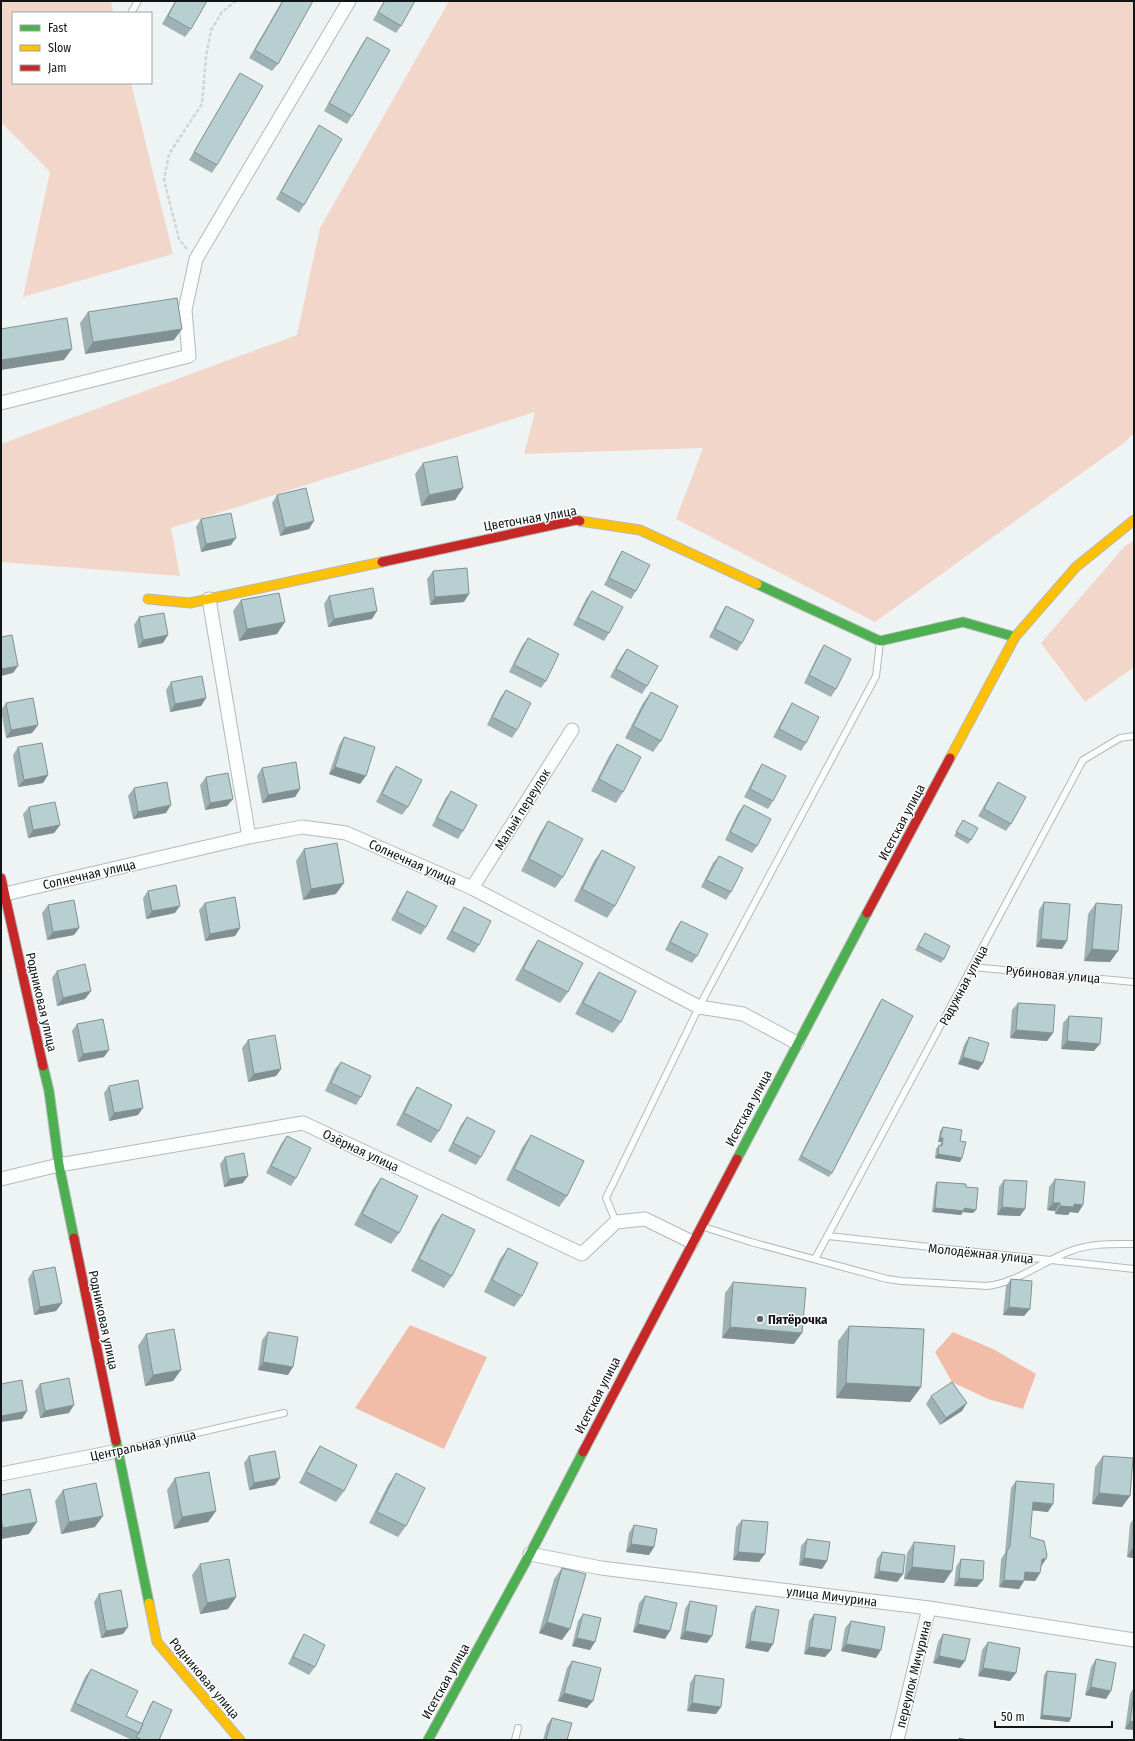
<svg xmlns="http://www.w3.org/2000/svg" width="1135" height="1741" viewBox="0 0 1135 1741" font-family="'Fira Sans Condensed',sans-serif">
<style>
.green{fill:#f2d6ca}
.water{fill:#f2bda8}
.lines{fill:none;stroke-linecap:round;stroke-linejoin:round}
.lane-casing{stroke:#b4b9b9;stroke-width:8}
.street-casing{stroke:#b4b9b9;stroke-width:15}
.fast-casing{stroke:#b4b9b9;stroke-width:11}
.slow-casing{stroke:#b4b9b9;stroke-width:11}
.jam-casing{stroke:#b4b9b9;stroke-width:11}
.path{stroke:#d2d4d5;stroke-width:2.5;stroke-dasharray:4 2;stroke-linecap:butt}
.lane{stroke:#fcfdfd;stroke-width:6}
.street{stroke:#fcfdfd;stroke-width:13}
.fast{stroke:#4caf50;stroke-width:9}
.slow{stroke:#ffc107;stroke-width:9}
.jam{stroke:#c62828;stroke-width:9}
.wall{fill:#9eb2b5}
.shaded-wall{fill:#819193}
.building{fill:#b8cfd2;stroke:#819193}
.poi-dot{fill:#5f6464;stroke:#fff;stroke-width:1.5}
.labels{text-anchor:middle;stroke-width:3;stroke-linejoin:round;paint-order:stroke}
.street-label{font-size:13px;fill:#121616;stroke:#fff}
.poi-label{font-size:13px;font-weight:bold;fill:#121616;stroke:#fff;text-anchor:start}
</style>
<rect width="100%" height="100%" fill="#eef4f4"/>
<path class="green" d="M1,1h110l2,12h-100v70h118l42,171 -150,43 27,-125 -49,-50z
M449,1h685v432l-9,9 -250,180 -199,-103 27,-71 -179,6 11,-42 -364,116 9,48 -179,-14v-118l296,-109 23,-107z
M1134,540v127l-49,35 -44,-59 84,-97z"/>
<path class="water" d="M410,1325l77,32 -43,92 -89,-41z
M953,1332l40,17 43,25 -13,35 -35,-10 -36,-17 -17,-30z"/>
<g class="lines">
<defs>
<path id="lane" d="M131,13l7,-12
M972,967l162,15
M616,1222l-10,-24 93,-191 177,-331 4,-34
M704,1227l47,15 136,37 15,2 85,5c29,-3 53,-23 81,-34 21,-9 44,-8 66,-8
M828,1236l306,33
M815,1259l268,-499 37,-22 14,-2
M119,1451l165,-38
M515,1740l3,-12"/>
<path id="street" d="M1,403l188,-47 -4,-46 11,-51 153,-258
M209,599l40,238
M472,888l100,-158
M1,895l248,-58 53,-10 44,6 126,55 227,119 44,7 54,29
M1,1179l58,-14 244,-42 279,131 34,-32 29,-3 47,23
M1,1474l117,-23
M530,1554l71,14 328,40 205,32
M897,1740l32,-132"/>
<path id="fast" d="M757,584l123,57 83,-19 52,15
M43,1066l6,25 10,74 15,73
M737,1159l130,-246
M116,1441l33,162
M428,1740l102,-186 53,-102"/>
<path id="slow" d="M580,521l60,9 117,54
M148,599l42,4 192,-41
M950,758l65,-121 61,-70 58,-47
M149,1603l8,39 83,98"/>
<path id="jam" d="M382,562l194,-42 4,1
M1,878l42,188
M867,913l83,-155
M74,1238l42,203
M583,1452l154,-293"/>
</defs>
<use href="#lane" class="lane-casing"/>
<use href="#street" class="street-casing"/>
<use href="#fast" class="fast-casing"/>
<use href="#slow" class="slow-casing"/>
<use href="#jam" class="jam-casing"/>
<path class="path" d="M187,249l-8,-10 -15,-59 5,-26 33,-50 4,-47 5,-27 11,-18 14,-11"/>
<use href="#lane" class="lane"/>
<use href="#street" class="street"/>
<use href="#fast" class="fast"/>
<use href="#slow" class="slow"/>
<use href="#jam" class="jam"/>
</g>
<path class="wall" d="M175,1h32l-16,28 -6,8 -23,-13z
M282,1h31l-35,63 -6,7 -23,-13z
M384,1h31l-14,25 -5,7 -23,-13z
M367,37l-15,79 -5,8 -23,-13 38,-67z
M240,73l-23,92 -5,8 -23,-13 46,-79z
M319,125l-15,80 -5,8 -23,-14 38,-66z
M88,312l86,28 -89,14 -5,-31z
M423,463l40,25 -8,12 -34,6 -6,-32z
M277,495l32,34 -29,7 -8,-33z
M201,519l30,26 -30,7 -5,-25z
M622,551l14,40 -5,8 -27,-14 13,-26z
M433,571l31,31 -34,3 -3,-26z
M592,591l17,42 -5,8 -31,-16 13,-26z
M329,596l43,23 -44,8 -4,-23z
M241,600l36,34 -38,7 -6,-30z
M726,606l16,37 -5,8 -28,-14 12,-23z
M139,617l24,26 -25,5 -4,-23z
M528,638l18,43 -5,7 -32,-16 13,-26z
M824,645l12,44 -5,8 -27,-14 15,-30z
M627,649l20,37 -5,8 -32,-17 11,-20z
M171,682l35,16 -5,8 -31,6 -4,-22z
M506,690l11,40 -5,8 -25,-13 13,-27z
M651,692l10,49 -8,11 -28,-14 18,-35z
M6,703l32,22 -6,8 -26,5 -5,-28z
M792,703l14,40 -5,8 -28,-14 14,-26z
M344,737l16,47 -31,-10 10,-29z
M617,744l6,48 -7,11 -25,-12 18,-35z
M18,747l30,28 -5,8 -25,4 -5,-32z
M762,764l11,37 -5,8 -24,-12 13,-25z
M396,766l12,41 -6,8 -26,-13 14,-28z
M262,768l38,21 -5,8 -33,6 -5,-27z
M206,777l27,22 -6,7 -22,4 -5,-25z
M998,782l13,42 -5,7 -28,-15 15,-26z
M134,788l32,25 -33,6 -5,-23z
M451,791l12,40 -5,8 -26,-13 13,-27z
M744,805l13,41 -5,7 -27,-13 13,-27z
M29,807l31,18 -6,8 -26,5 -5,-24z
M963,820l8,20 -3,4 -14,-8z
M548,821l15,56 -8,11 -34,-17 19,-38z
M304,849l32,45 -33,6 -7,-39z
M602,850l13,56 -8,12 -33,-17 20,-40z
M719,856l12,36 -5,8 -25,-13 12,-24z
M148,891l27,22 -29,6 -3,-21z
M407,891l19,36 -5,8 -30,-15 11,-21z
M1044,902l18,47 -26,-2 3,-37z
M205,903l35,25 -5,8 -30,5 -6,-31z
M1096,903l22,48 -8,11 -26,-1 4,-47z
M48,905l31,23 -5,7 -27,5 -5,-27z
M464,907l15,38 -5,8 -28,-14 13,-24z
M681,921l16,35 -5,7 -27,-13 11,-22z
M925,933l19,26 -3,4 -26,-13z
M538,940l30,52 -8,11 -45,-23 15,-28z
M57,971l34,20 -6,8 -28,7 -5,-28z
M599,972l22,50 -8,11 -38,-19 16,-30z
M882,999l-50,174 -3,4 -31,-17 81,-157z
M1018,1003l35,30 -6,8 -37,-3 2,-28z
M1069,1016l25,35 -33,-2 2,-26z
M77,1024l27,33 -26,5 -6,-31z
M969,1037l14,26 -5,7 -20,-6 6,-19z
M248,1040l33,29 -5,7 -28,6 -6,-34z
M341,1062l20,35 -5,8 -31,-14 10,-22z
M109,1086l29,29 -29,6 -5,-28z
M417,1087l22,44 -8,12 -35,-18 13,-26z
M467,1117l14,40 -5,8 -28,-14 13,-26z
M943,1127l17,14v21l-25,-4 1,-9 3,-4 1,1 1,-4h-3l2,-11z
M531,1135l36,61 -8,11 -53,-27 17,-34z
M287,1136l9,42 -5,8 -25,-13 15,-29z
M225,1157l18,26 -19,4 -4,-23z
M381,1178l18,55 -8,11 -37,-19 19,-36z
M1055,1179l28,26 -5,8 -8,-1 -2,3 -13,-1v-3l-8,-1 2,-23z
M1004,1180l16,36 -23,-1 2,-28z
M937,1182l29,5 7,26 -10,-1 -2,3 -29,-3 3,-27z
M442,1214l10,62 -8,12 -33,-17 23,-46z
M508,1248l14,48 -8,11 -30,-15 16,-33z
M33,1271l29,32 -6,8 -22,4 -6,-36z
M1011,1279l19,30 -6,7 -21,-1 3,-29z
M733,1282l61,62 -72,-6 3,-45z
M849,1326l72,61 -11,15 -74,-4 2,-57z
M268,1332l20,43 -30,-5 4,-30z
M146,1334l35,36 -8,11 -28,5 -7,-40z
M40,1384l29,29 -29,5 -5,-27z
M931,1396l31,15 -22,14 -14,-21z
M320,1446l24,45 -8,11 -37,-19 13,-25z
M249,1456l31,22 -5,7 -26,5 -5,-27z
M1103,1456l19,51 -30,-3 3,-37z
M396,1473l10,53 -8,11 -29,-14 19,-38z
M175,1478l41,33 -8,11 -34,7 -7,-39z
M1016,1481l32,31 -16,-2 -2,27 11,29 -1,7 -5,8 -11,-1v1l-5,8 -20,-2 2,-28 4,-6 6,-65z
M63,1490l32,37 -34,7 -6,-33z
M1,1495l28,39 -28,5z
M1134,1518v40l-7,-1 3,-33z
M742,1520l17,42 -26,-2 3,-33z
M634,1525l20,22 -5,8 -23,-3 3,-19z
M807,1539l20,22 -5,8 -23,-4 2,-19z
M914,1542l30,41 -40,-4 3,-26z
M882,1552l21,22 -6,8 -23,-4 3,-19z
M961,1559l22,21 -6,7 -23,-1 2,-19z
M200,1564l36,33 -8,12 -28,5 -8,-39z
M562,1568v72l-23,-7 15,-54z
M99,1594l24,40 -22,4 -7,-36z
M645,1596l20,43 -32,-7 6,-29z
M690,1601l17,42 -27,-4 5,-30z
M756,1606l17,38 -5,8 -23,-4 6,-35z
M583,1614l7,36 -18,-4 6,-25z
M814,1614l17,36 -6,7 -21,-3 5,-33z
M851,1621l25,37 -35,-7 4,-23z
M304,1634l11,33 -6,8 -21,-11 11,-22z
M943,1634l17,34 -27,-5 5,-21z
M988,1642l22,39 -32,-5 4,-26z
M1096,1659l10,40 -21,-4 6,-28z
M572,1661l15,47 -29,-7 9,-33z
M91,1669l35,47 16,8 8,-19 3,-4 6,39h-27l-62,-29 15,-34z
M1047,1671l24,47 -2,4 -29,-3 4,-44z
M695,1675l21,39 -29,-3 3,-28z
M1134,1687v43l-9,-1 5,-35z
M552,1718l15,22h-24l4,-15z"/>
<path class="shaded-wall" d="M182,329l-8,11 -89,14 8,-12z
M72,349l-8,11 -63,10v-10z
M463,488l-8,12 -34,6 8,-11z
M314,521l-5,8 -29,7 5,-8z
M236,538l-5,7 -30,7 5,-8z
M469,594l-5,8 -34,3 5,-8z
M377,611l-5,8 -44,8 6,-8z
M285,622l-8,12 -38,7 8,-12z
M168,635l-5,8 -25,5 5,-8z
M18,666l-5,7 -12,3v-7z
M206,698l-5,8 -31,6 5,-8z
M38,725l-6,8 -26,5 5,-8z
M335,767l31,9 -6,8 -31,-10z
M48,775l-5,8 -25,4 6,-7z
M300,789l-5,8 -33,6 6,-8z
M233,799l-6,7 -22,4 5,-7z
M171,805l-5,8 -33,6 5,-7z
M60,825l-6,8 -26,5 5,-8z
M344,883l-8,11 -33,6 8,-11z
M180,906l-5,7 -29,6 6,-8z
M79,928l-5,7 -27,5 6,-8z
M240,928l-5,8 -30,5 5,-7z
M1041,939l26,2 -5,8 -26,-2z
M1092,949l26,2 -8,11 -26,-1z
M91,991l-6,8 -28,7 6,-8z
M1016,1030l37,3 -6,8 -37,-3z
M1067,1041l33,3 -6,7 -33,-2z
M109,1050l-5,7 -26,5 5,-8z
M963,1057l20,6 -5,7 -20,-6z
M281,1069l-5,7 -28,6 6,-8z
M143,1108l-5,7 -29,6 5,-8z
M940,1138h3l-2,4h-3z
M938,1154l24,4 -2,4 -25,-4z
M248,1176l-5,7 -19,4 5,-8z
M1053,1203h7l-5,8 -8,-1z
M1074,1204l9,1 -5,8 -8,-1 -2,3 -13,-1 5,-8z
M1002,1207l23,2 -5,7 -23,-1z
M935,1208h29l12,2 -3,3 -10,-1 -2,3 -29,-3z
M62,1303l-6,8 -22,4 6,-8z
M1009,1307l21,2 -6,7 -21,-1z
M730,1327l72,6 -8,11 -72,-6z
M263,1362l30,5 -5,8 -30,-5z
M181,1370l-8,11 -28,5 8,-11z
M846,1383l75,4 -11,15 -74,-4z
M967,1403l-5,8 -22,14 6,-7z
M74,1405l-5,8 -29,5 5,-7z
M27,1411l-5,8 -21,3v-6z
M280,1478l-5,7 -26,5 5,-7z
M1099,1493l31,3 -8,11 -30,-3z
M1033,1502l20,2 -5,8 -20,-2z
M216,1511l-8,11 -34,7 8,-12z
M103,1516l-8,11 -34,7 8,-12z
M37,1522l-8,12 -28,5v-8l2,-3z
M631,1544l23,3 -5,8 -23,-3z
M1134,1546v12l-7,-1z
M738,1552l27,2 -6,8 -26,-2z
M804,1558l23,3 -5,8 -23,-4z
M1042,1559h4l-5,8z
M912,1567l40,4 -8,12 -40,-4z
M879,1571l24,3 -6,8 -23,-4z
M1025,1572l15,1 -5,8 -15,-1z
M959,1578l24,2 -6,7 -23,-1z
M1004,1580l20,1 -5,8 -20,-2z
M236,1597l-8,12 -28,5 7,-11z
M547,1622l23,7 -8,11 -23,-7z
M638,1624l32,7 -5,8 -32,-7z
M128,1627l-5,7 -22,4 5,-7z
M685,1631l27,5 -5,7 -27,-4z
M577,1638l18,4 -5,8 -18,-4z
M750,1641l23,3 -5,8 -23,-4z
M846,1644l35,6 -5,8 -35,-7z
M809,1647l22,3 -6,7 -21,-3z
M939,1656l26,5 -5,7 -27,-5z
M983,1668l33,5 -6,8 -32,-5z
M1091,1687l20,4 -5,8 -21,-4z
M564,1693l29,8 -6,7 -29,-7z
M692,1703l29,4 -5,7 -29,-3z
M1042,1715l29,3 -2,4 -29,-3z
M1130,1721l4,1v8l-9,-1z"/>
<path class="building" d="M176,1h31l-16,28 -23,-13z
M283,1h30l-35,63 -23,-14z
M385,1h30l-14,25 -23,-14z
M367,37l23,13 -38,66 -23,-13z
M240,73l23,13 -46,79 -23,-13z
M319,125l23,14 -38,66 -23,-13z
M177,298l5,31 -89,13 -5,-30z
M67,318l5,31 -71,11v-31z
M457,456l6,32 -34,7 -6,-32z
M306,488l8,33 -29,7 -8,-33z
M231,513l5,25 -30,6 -5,-25z
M622,551l28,14 -14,26 -27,-13z
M467,568l2,26 -34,3 -2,-26z
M373,588l4,23 -43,8 -5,-23z
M592,591l31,16 -14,26 -31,-15z
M279,593l6,29 -38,7 -6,-29z
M726,606l28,14 -12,23 -27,-14z
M164,613l4,22 -25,5 -4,-23z
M12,635l6,31 -17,3v-32z
M528,638l31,16 -13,27 -32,-16z
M824,645l27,14 -15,30 -27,-14z
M627,649l31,17 -11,20 -31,-17z
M202,676l4,22 -31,6 -4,-22z
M506,690l25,13 -14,27 -25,-13z
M651,692l27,14 -17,35 -28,-15z
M33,698l5,27 -27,5 -5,-27z
M792,703l27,14 -13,26 -27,-14z
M344,737l31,10 -9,29 -31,-9z
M42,743l6,32 -24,5 -6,-33z
M617,744l24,13 -18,35 -24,-13z
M296,762l4,27 -32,6 -6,-27z
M762,764l24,12 -13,25 -23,-12z
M396,766l26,14 -14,27 -26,-13z
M228,773l5,26 -23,4 -4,-26z
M167,782l4,23 -33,7 -4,-24z
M998,782l28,15 -15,27 -27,-15z
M451,791l26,14 -14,26 -26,-13z
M55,802l5,23 -27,5 -4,-23z
M744,805l27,14 -14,27 -27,-14z
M963,820l15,8 -7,12 -15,-8z
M548,821l35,18 -20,38 -34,-18z
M337,843l7,40 -33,6 -7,-40z
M602,850l33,17 -20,39 -33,-17z
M719,856l24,12 -12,24 -25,-12z
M176,885l4,21 -28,5 -4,-20z
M407,891l30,15 -11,21 -29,-15z
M235,897l5,31 -30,6 -5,-31z
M74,900l5,28 -26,4 -5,-27z
M1044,902l26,2 -3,37 -26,-2z
M1096,903l26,2 -4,46 -26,-2z
M464,907l27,14 -12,24 -27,-14z
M681,921l27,13 -11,22 -27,-14z
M925,933l25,13 -6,13 -26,-13z
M538,940l45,23 -15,29 -45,-23z
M85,964l6,27 -28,7 -6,-27z
M599,972l37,19 -15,31 -38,-19z
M882,999l31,17 -81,157 -31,-17z
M1018,1003l37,2 -2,28 -37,-3z
M1069,1016l33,2 -2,26 -33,-3z
M103,1019l6,31 -26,4 -6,-30z
M275,1035l6,34 -27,5 -6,-34z
M969,1037l20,6 -6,20 -20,-6z
M341,1062l30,14 -10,21 -30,-14z
M138,1080l5,28 -29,5 -5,-27z
M417,1087l35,18 -13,26 -35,-18z
M467,1117l28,14 -14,26 -28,-14z
M943,1127l19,3 -2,11 6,1 -4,16 -24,-4 1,-9 3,1 1,-8h-3z
M531,1135l53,26 -17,35 -53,-27z
M287,1136l24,12 -15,30 -25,-12z
M244,1153l4,23 -19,3 -4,-22z
M381,1178l37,18 -19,37 -37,-19z
M1055,1179l30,3 -2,23 -9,-1v3l-14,-1v-3h-7z
M1004,1180l23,1 -2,28 -23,-2z
M937,1182l29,2v3l12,1 -2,22 -12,-2v3l-29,-3z
M442,1214l33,16 -23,46 -33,-17z
M508,1248l30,15 -16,33 -30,-16z
M55,1267l7,36 -22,4 -7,-36z
M1011,1279l21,2 -2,28 -21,-2z
M733,1282l73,6 -4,45 -72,-6z
M849,1326l75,3 -3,58 -75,-4z
M174,1329l7,41 -28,5 -7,-41z
M268,1332l30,5 -5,30 -30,-5z
M69,1378l5,27 -29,6 -5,-27z
M22,1380l5,31 -26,5v-32z
M952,1382l15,21 -21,15 -15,-22z
M320,1446l37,19 -13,26 -38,-19z
M275,1451l5,27 -26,5 -5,-27z
M1103,1456l30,2 -3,38 -31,-3z
M209,1472l7,39 -34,6 -7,-39z
M396,1473l29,15 -19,38 -29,-14z
M1016,1481l38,3 -1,20 -20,-2 -3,35 14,4 3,14 -1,4h-4l-2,14 -15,-1 -1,9 -20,-1 3,-29 3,-5z
M96,1483l7,33 -34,6 -6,-32z
M30,1489l7,33 -34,6 -2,-9v-24z
M742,1520l26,2 -3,32 -27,-2z
M634,1525l23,4 -3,18 -23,-3z
M807,1539l23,3 -3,19 -23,-3z
M914,1542l41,4 -3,25 -40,-4z
M882,1552l23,3 -2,19 -24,-3z
M229,1559l7,38 -29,6 -7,-39z
M961,1559l23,2 -1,19 -24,-2z
M562,1568l24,6 -16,55 -23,-7z
M121,1590l7,37 -22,4 -7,-37z
M645,1596l32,7 -7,28 -32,-7z
M690,1601l27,5 -5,30 -27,-5z
M756,1606l23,4 -6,34 -23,-3z
M583,1614l18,4 -6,24 -18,-4z
M814,1614l22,3 -5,33 -22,-3z
M851,1621l34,6 -4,23 -35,-6z
M304,1634l21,11 -10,22 -22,-10z
M943,1634l27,5 -5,22 -26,-5z
M988,1642l32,6 -4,25 -33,-5z
M1096,1659l20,4 -5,28 -20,-4z
M572,1661l29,7 -8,33 -29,-8z
M91,1669l47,22 -12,25 17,8 -4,9 -64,-30z
M1047,1671l29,3 -5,44 -29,-3z
M695,1675l29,4 -3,28 -29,-4z
M1134,1693v29l-4,-1z
M153,1701l19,9 -13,30h-17l-6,-3 3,-4 4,-9h-1z
M552,1718l20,5 -5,17h-21z
M959,1738l9,2h-10z"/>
<circle class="poi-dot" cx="760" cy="1319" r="4"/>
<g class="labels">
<g class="street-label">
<text transform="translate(530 518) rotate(-10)" y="5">Цветочная улица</text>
<text transform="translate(522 809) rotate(-58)" y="5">Малый переулок</text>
<text transform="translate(901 822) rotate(-62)" y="5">Исетская улица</text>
<text transform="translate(413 862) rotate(24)" y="5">Солнечная улица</text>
<text transform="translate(89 874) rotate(-13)" y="5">Солнечная улица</text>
<text transform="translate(1053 974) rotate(5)" y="5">Рубиновая улица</text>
<text transform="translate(963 985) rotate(-62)" y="5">Радужная улица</text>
<text transform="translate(42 1002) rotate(77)" y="5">Родниковая улица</text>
<text transform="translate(748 1108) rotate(-62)" y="5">Исетская улица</text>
<text transform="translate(361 1150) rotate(25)" y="5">Озёрная улица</text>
<text transform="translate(981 1253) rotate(6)" y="5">Молодёжная улица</text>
<text transform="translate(104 1320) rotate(78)" y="5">Родниковая улица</text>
<text transform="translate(597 1395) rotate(-63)" y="5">Исетская улица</text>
<text transform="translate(143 1445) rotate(-12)" y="5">Центральная улица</text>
<text transform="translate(832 1596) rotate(7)" y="5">улица Мичурина</text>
<text transform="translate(913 1674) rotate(-76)" y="5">переулок Мичурина</text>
<text transform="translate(205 1678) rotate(50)" y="5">Родниковая улица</text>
<text transform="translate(445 1681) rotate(-61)" y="5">Исетская улица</text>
</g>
<g class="poi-label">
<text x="768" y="1324">Пятёрочка</text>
</g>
</g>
<rect width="1135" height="1741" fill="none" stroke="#121616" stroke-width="4"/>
<rect x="12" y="12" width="140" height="72" fill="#ffffff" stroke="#a0a2a2"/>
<rect x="20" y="25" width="20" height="6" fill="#4caf50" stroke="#a0a2a2"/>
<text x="48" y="32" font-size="12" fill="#121616">Fast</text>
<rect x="20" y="45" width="20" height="6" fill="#ffc107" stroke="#a0a2a2"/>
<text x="48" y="52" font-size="12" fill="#121616">Slow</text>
<rect x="20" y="65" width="20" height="6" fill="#c62828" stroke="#a0a2a2"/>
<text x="48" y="72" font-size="12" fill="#121616">Jam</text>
<path d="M995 1721v6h117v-6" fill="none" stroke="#121616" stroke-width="2"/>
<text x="1001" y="1721" font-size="12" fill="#121616" stroke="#ffffff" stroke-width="3" paint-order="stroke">50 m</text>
</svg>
